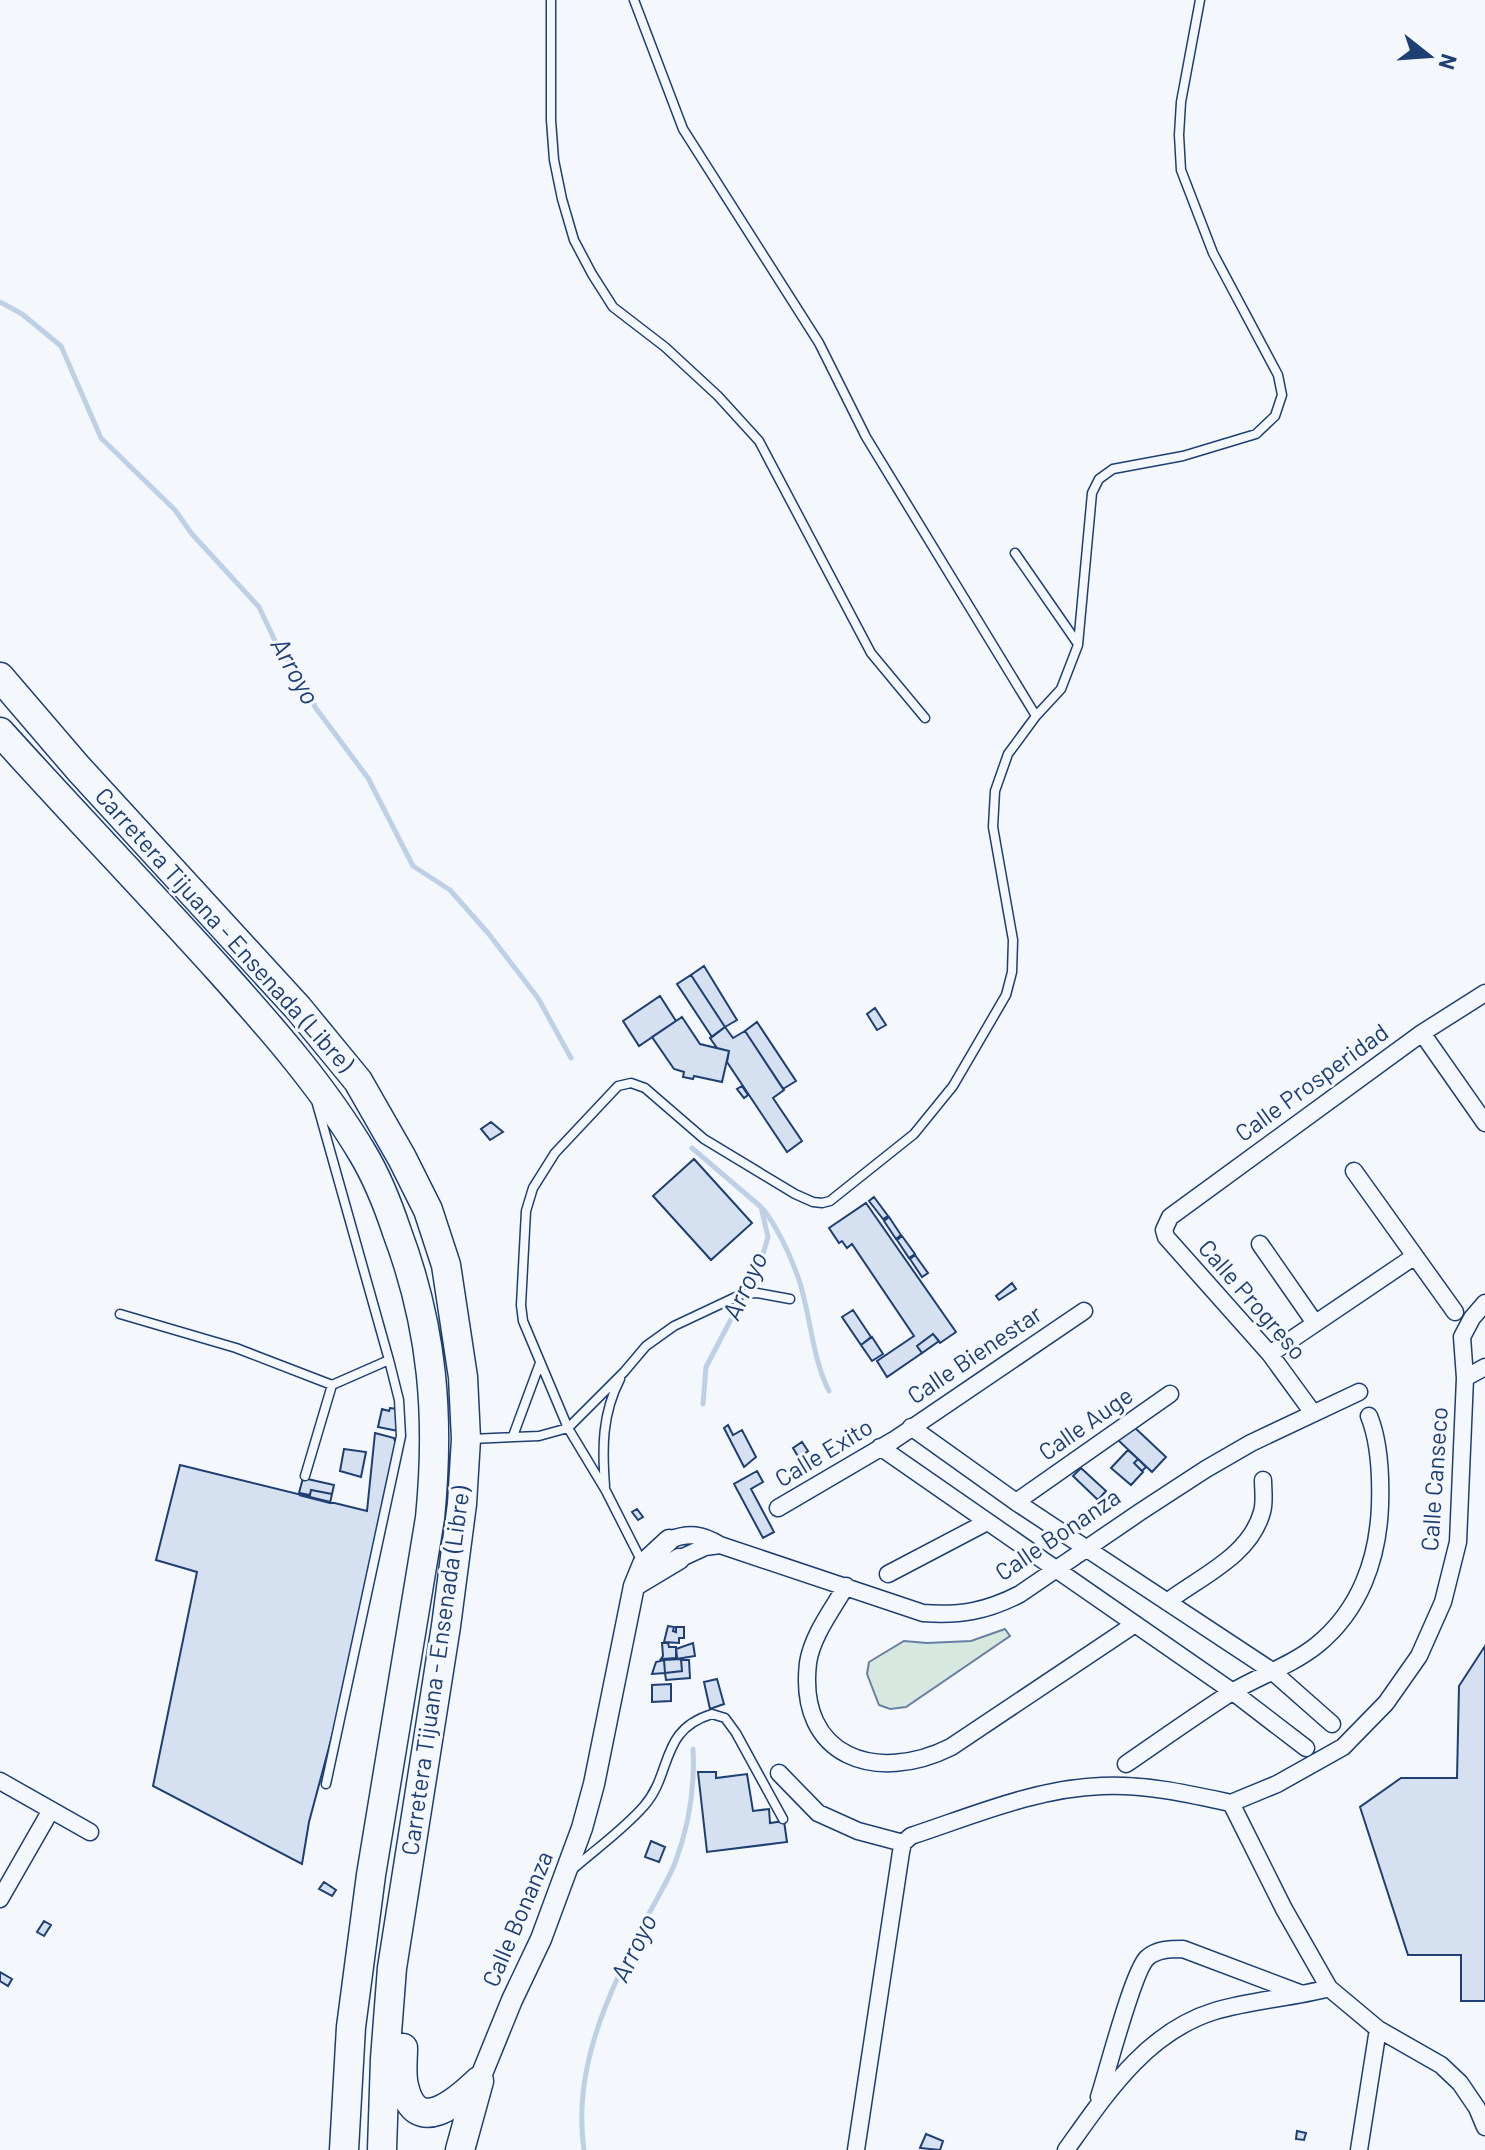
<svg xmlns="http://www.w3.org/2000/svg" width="1485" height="2150" viewBox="0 0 1485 2150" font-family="Barlow,sans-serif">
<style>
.green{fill:#d7e8df;stroke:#687fa3;stroke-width:2}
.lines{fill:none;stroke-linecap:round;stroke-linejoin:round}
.stream{stroke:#bed0e5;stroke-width:5}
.building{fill:#d5e0f0;stroke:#1d3f73;stroke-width:2}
.service-casing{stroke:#1d3f73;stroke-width:11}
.minor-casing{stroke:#1d3f73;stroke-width:19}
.tertiary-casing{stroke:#1d3f73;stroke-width:23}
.trunk-casing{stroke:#1d3f73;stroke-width:31}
.service{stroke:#f4f7fb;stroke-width:8}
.minor{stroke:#f4f7fb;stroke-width:16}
.tertiary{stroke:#f4f7fb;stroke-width:20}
.trunk{stroke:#f4f7fb;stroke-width:28}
.labels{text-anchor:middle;stroke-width:6;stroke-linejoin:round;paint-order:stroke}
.street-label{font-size:24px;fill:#1d3f73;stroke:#f4f7fb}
.water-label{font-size:26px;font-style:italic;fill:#1d3f73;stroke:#f4f7fb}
</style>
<rect width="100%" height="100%" fill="#f4f7fb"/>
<path class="green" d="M1005,1629l5,7 -104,71 -16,2 -11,-4 -12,-31 2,-12 35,-21 23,2 44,-2z"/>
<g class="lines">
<path class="stream" d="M0,302l22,12 39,32 40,92 74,72 17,24 67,73 18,38 23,31 15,31 53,71 45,88 37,24 38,43 50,65 33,60
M692,1148l69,59 7,30 -8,27 -54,103 -3,37
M764,1210c16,22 27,46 36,73 11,36 12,74 29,108
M584,2150c-12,-82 25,-157 60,-227 10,-20 23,-40 31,-60 14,-37 20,-75 18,-114"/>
</g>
<path class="building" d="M704,966l33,54 -12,7 -34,-52z
M691,975l34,52 -13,10 -35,-53z
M660,996l16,25 -37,25 -16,-25z
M875,1008l11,17 -9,5 -10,-16z
M682,1017l18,27 29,7 -7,31 -28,-6 -1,3 -10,-2 1,-5 -10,-3 -22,-32z
M757,1022l39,59 -13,8 -38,-58z
M725,1027l8,11 12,-7 39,59 -11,8 29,43 -15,11 -60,-90 2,-11 -12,-3 -7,-10z
M742,1086l6,9 -4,3 -7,-9z
M491,1122l12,10 -13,8 -9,-11z
M694,1159l58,64 -41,37 -58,-64z
M874,1197l14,19 -5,3 -14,-18z
M866,1203l90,129 -16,11 -7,-9 -16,12 5,7 -35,24 -10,-16 37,-25 -62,-92 -5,4 -5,-7 -3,2 -10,-15z
M889,1217l12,18 -5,4 -12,-18z
M902,1236l13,18 -6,4 -12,-18z
M915,1255l13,18 -6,4 -12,-18z
M1012,1283l4,6 -17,11 -3,-4z
M853,1310l18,27 -10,8 -19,-28z
M933,1334l6,7 -17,12 -5,-7z
M872,1337l11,17 -11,7 -11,-16z
M390,1408l7,1 1,22 -20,-4 4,-18 7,2z
M728,1425l5,10 9,-5 14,27 -12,10 -20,-39z
M1132,1425l34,32 -14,15 -34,-32z
M375,1433l19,5 3,10 -62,277 -26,97 -7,42 -149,-78 44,-214 -41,-12 24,-95 187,46z
M802,1442l6,9 -9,7 -6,-10z
M344,1449l22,3 -5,25 -21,-6z
M1128,1450l10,9 -4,4 9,9 -12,13 -20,-17z
M1138,1459l8,8 -4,4 -8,-8z
M1081,1468l25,23 -8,9 -25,-24z
M757,1471l6,11 -12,7 23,43 -11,6 -29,-54z
M303,1478l31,7 -2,9 -21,-4 -1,5 -11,-2z
M311,1490l21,4 -2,9 -31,-8h11z
M637,1509l6,8 -5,3 -6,-8z
M668,1626l6,1 -1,4 3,1v-5h8v11h-5v5l-15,-1z
M662,1643h6l1,4h7l1,11 -16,1 2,-3z
M693,1643l2,13 -19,3v-10z
M1485,1646v355h-24v-46h-53l-48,-148 41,-29h56l2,-92z
M681,1659l1,12 -17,2 -1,-13z
M664,1660l1,13 -13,1 4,-12z
M681,1660h8l1,18 -24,2 -1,-7 17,-2z
M717,1679l7,25 -14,5 -6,-27z
M671,1684v17l-19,1v-17z
M698,1772h18v6l31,-4 6,37 16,-2 1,14 14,-2 3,21 -80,10z
M651,1841l14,6 -6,15 -14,-5z
M324,1882l12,8 -4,6 -13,-7z
M44,1921l7,4 -7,11 -7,-4z
M0,1972l12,7 -4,7 -8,-5z
M1297,2131l9,2 -2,7 -8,-1z
M926,2134l17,7 -3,9 -20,-2z"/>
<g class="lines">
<defs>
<path id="service" d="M551,0v120l3,40 8,39 12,41 18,34 21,33 52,40 53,49 41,45 112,212 54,65
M634,0l49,129 136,214 47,94 170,279
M1015,553l63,91
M317,1104l72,256 10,40 2,36 -75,348
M120,1314l116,34 96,37
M513,1436l27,-73
M471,1439l68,-3 29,-8 56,-56 22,-26 28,-20 68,-32 15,-1 33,6
M305,1476l27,-91 57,-25
M605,1486c-3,-38 -3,-72 15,-107
M642,1562l-36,-71 -38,-63 -45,-107 -2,-16 5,-94 7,-23 22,-35 63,-67 13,-3 14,5 59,51 91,55 18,8 9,1 8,-2 84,-67 39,-48 53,-91 6,-23 1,-32 -20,-113 2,-36 13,-37 28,-38 25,-27 17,-44 14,-152 7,-14 14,-10 70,-13 73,-22 19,-18 7,-21 -4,-20 -65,-122 -32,-83 -2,-35 2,-33 19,-102
M573,1869c23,-20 51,-40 71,-63 29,-33 15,-76 68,-92l13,4 11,15 47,86"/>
<path id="minor" d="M1422,1033l63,90
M1354,1171l101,141
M1260,1244l55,79
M1270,1354l145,-98
M1465,1378l20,-11
M1313,1413l-43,-59 -104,-117 -2,-7 6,-13 252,-184 63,-40
M911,1427l105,75 256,169 60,53
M880,1447l353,245 73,56
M1016,1502l154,-108
M778,1508l116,-68 190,-129
M669,1540c20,-8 33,-6 51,5l203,68c37,3 64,-2 97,-19l120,-82 66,-43 45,-26 108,-51
M679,1559l26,-12 15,-2
M888,1574l99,-52
M846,1586c-14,24 -34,50 -38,77 -11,95 69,121 143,84l184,-123
M1167,1602c34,-26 83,-46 95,-90 3,-10 1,-22 1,-32
M1126,1764c35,-24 70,-49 106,-72 27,-16 60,-27 85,-47 43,-35 61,-86 63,-139 1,-30 0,-63 -11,-90
M779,1773l39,40 40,18 45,12
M0,1781l90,51
M1231,1803l46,-19 66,-37 43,-44 33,-47 24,-54 15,-60 7,-164 -3,-41 10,-19 13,-15
M1231,1803l53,106 45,79 49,41 63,36 19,18 17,25 8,19
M0,1899l51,-89
M1099,2097c8,-24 34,-126 48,-139 10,-9 23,-9 36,-9l119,45
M856,2150l45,-298 2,-9 8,-7c61,-20 126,-48 191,-50 44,-2 87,8 129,17
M1066,2150c40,-56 80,-118 149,-139 37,-11 77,-13 114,-23
M1359,2150l19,-121"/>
<path id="tertiary" d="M634,1586l45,-27
M479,2081l33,-81 29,-61 41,-111 12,-44 40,-198 9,-22 26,-24"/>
<path id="trunk" d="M0,677l78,91 220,240 60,73 44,77 26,52 18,55 17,112 3,62 -4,65 -16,122 -54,342 -7,91 -3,91
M0,732c73,81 149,160 222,241 51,57 102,115 141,181 15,25 25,51 34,78 36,96 43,185 33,286l-59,357 -20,152 -7,123
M403,2048c0,12 -2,26 1,38 12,52 53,16 75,-5
M460,2150l19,-69"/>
</defs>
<use href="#service" class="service-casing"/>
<use href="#minor" class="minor-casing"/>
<use href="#tertiary" class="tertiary-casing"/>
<use href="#trunk" class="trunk-casing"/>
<use href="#service" class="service"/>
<use href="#minor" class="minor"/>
<use href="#tertiary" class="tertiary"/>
<use href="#trunk" class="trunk"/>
</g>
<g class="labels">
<g class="street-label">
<text transform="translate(224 930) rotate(48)" y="8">Carretera Tijuana - Ensenada (Libre)</text>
<text transform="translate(1312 1083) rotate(-36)" y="8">Calle Prosperidad</text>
<text transform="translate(1252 1300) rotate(49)" y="8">Calle Progreso</text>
<text transform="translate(975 1355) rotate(-34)" y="8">Calle Bienestar</text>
<text transform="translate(1086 1424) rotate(-35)" y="8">Calle Auge</text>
<text transform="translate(824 1453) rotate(-31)" y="8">Calle Exito</text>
<text transform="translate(1435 1479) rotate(-86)" y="8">Calle Canseco</text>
<text transform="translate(1058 1535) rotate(-34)" y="8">Calle Bonanza</text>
<text transform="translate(436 1671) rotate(-82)" y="8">Carretera Tijuana - Ensenada (Libre)</text>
<text transform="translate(518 1919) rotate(-67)" y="8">Calle Bonanza</text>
</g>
<g class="water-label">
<text transform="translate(295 671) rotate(61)" y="9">Arroyo</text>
<text transform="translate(745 1286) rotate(-65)" y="9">Arroyo</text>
<text transform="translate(634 1948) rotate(-64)" y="9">Arroyo</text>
</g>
</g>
<g transform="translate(1429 56) rotate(107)" stroke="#f4f7fb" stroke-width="6" paint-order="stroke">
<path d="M0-6L14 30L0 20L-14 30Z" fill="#1d3f73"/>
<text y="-12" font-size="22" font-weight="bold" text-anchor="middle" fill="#1d3f73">N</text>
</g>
</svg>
